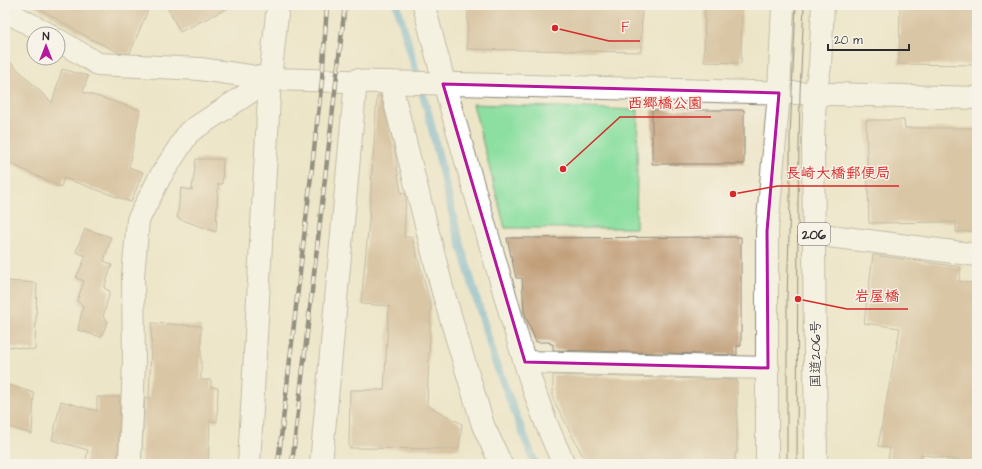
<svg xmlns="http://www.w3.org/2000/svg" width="982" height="469" viewBox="0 0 982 469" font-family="'Architects Daughter','Klee One',sans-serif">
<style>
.green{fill:#8cdfa0;stroke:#5c8566}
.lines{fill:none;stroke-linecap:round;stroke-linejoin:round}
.stream{stroke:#56a9d2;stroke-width:8}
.building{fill:#c19f79}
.minor-casing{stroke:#8c887a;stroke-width:24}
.highway-casing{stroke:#8c887a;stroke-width:24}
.minor{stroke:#fff;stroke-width:22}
.highway{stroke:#fff;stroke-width:22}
.tram{stroke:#2b2b2b;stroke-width:1}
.rail-casing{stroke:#2b2b2b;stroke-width:4.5}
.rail{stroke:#f7f3e8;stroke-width:3;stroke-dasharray:9;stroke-linecap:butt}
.marked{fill:none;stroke:#b5179e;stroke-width:3;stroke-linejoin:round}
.labels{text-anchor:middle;stroke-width:3;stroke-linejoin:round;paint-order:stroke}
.shield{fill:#f7f3e8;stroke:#686764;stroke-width:1}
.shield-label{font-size:13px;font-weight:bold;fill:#2b2b2b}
.street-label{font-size:14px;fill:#2b2b2b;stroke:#f7f3e8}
.leader{fill:none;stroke:#d62828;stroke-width:1.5}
.callout-dot{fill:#d62828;stroke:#f7f3e8;stroke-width:1.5}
.callout-label{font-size:15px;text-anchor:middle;font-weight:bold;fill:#d62828;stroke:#f7f3e8;stroke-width:3;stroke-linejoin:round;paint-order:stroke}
</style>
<rect width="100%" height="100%" fill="#f7f3e8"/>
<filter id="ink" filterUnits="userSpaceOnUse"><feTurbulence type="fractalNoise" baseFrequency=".025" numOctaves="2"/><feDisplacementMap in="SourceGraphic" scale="8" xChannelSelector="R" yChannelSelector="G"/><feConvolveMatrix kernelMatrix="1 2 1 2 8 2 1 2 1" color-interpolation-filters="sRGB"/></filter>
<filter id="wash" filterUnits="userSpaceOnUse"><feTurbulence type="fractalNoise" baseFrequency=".012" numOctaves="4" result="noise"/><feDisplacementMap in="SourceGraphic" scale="16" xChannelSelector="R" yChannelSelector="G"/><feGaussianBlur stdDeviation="0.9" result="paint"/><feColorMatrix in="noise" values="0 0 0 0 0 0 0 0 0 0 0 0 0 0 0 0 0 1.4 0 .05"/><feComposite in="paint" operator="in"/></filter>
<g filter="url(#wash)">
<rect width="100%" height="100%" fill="#ede5c8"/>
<path class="green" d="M473,104l165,6 -2,118h-131z"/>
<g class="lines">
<path class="stream" d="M397,5l31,107 28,117 39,132 40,103"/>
</g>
<g id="blocks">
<path class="building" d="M33,5h117l-20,48h-10l-29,-14z
M166,5h68l-54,27z
M468,5l174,2 -1,45 -174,-3z
M705,5h37l-1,58 -37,-1z
M900,5h77v60l-78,-1z
M5,57l47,46 10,-34 26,7 -5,16 57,18 -11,57 14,5 -12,30 -67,-24 -3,9 -56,-26z
M377,96h4l13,51 7,46h4l1,2 -2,42h8l19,69 -4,99 35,19 -3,25 -110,-1 1,-58h34l5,-84 -28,-2 8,-84z
M652,110h92v54h-92z
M866,120h38l1,8h72v103l-21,1v-10l-87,1z
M196,159h27l-1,25h-4l-2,48 -39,-14 4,-30 11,2z
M85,229l26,8 -7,24 8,4 -8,23 6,3 -7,26 5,4 -7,16 -23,-7 5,-24 -6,-5 7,-20 -8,-3 10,-22 -10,-4z
M741,237v109h-4v9l-184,-5v-6h-3v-2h-14l-12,-30 -2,-34h-6l-9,-40z
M873,255l88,12 -2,14 18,3v180l-56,-10 -2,10h-32l3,-16 -12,-2 22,-118 -36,-5z
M7,281l30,2 -2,67 -30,-4z
M152,323l49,3v54h10v7l7,1 -1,34 -7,-1 -2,43h-67l4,-66h4z
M553,375l184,5v73h-2v11h-148l-34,-65z
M5,384l29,9 -2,41 -27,-8z
M97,397h23l-2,59 -3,8h-30l3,-14 -36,-10 9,-39 36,10z"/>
</g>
</g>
<g filter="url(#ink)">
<use href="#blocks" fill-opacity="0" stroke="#8c887a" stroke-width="1"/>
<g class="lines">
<defs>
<path id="minor" d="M424,5c21,87 47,173 72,259 20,68 37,136 68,200
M5,14l8,1 35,19
M58,40l40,24 102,5 70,10 707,19
M390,82l53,210 40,133 18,39
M814,234l163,21
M525,362l243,6
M127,464l3,-4 4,-97 -1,-87 5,-56 22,-43 29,-45 81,-53
M249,464l21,-385 8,-74
M321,464l35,-384"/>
<path id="highway" d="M767,464v-233l12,-138 4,-88
M816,464l-3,-325 2,-45 5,-28 3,-61"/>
</defs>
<use href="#minor" class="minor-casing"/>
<use href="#highway" class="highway-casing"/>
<use href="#minor" class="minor"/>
<use href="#highway" class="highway"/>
<path class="tram" d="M787,464v-166l3,-96v-66l6,-131
M797,464l1,-261 2,-110 4,-88"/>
<defs>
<path id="rail" d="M278,464l44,-384 5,-75
M292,464l53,-459"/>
</defs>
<use href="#rail" class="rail-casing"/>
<use href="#rail" class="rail"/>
</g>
</g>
<path d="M0 0H982V469H0ZM443,84l336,9 -12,138 1,137 -243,-6z" fill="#ede5c8" fill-opacity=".55" fill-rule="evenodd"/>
<path class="marked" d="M443,84l336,9 -12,138 1,137 -243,-6z"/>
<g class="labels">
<rect class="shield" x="798" y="223" width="32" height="22" rx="3"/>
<g class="shield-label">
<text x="814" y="239">206</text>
</g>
<g class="street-label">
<text transform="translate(815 354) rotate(-90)" y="5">国道206号</text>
</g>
</g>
<path class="leader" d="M555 28L609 41H640M563 169L620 117H711M733 194L778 186H899M798 299L847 309H908"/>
<g class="callout-dot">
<circle cx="555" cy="28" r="4"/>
<circle cx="563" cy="169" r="4"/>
<circle cx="733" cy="194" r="4"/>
<circle cx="798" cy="299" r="4"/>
</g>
<g class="callout-label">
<text x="625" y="32">Ｆ</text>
<text x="665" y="108">西郷橋公園</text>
<text x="838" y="178">長崎大橋郵便局</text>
<text x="877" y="301">岩屋橋</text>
</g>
<rect width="982" height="469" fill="none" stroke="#f7f3e8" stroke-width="20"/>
<g transform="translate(46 46)"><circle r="19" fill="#f7f3e8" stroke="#a5a39c"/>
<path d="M0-3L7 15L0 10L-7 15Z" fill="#b5179e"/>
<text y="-6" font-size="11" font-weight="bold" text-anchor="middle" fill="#2b2b2b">N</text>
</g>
<path d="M828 44v6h81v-6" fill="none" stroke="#2b2b2b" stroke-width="2"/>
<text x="834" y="44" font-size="12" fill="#2b2b2b" stroke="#f7f3e8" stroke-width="3" paint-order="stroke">20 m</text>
</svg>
